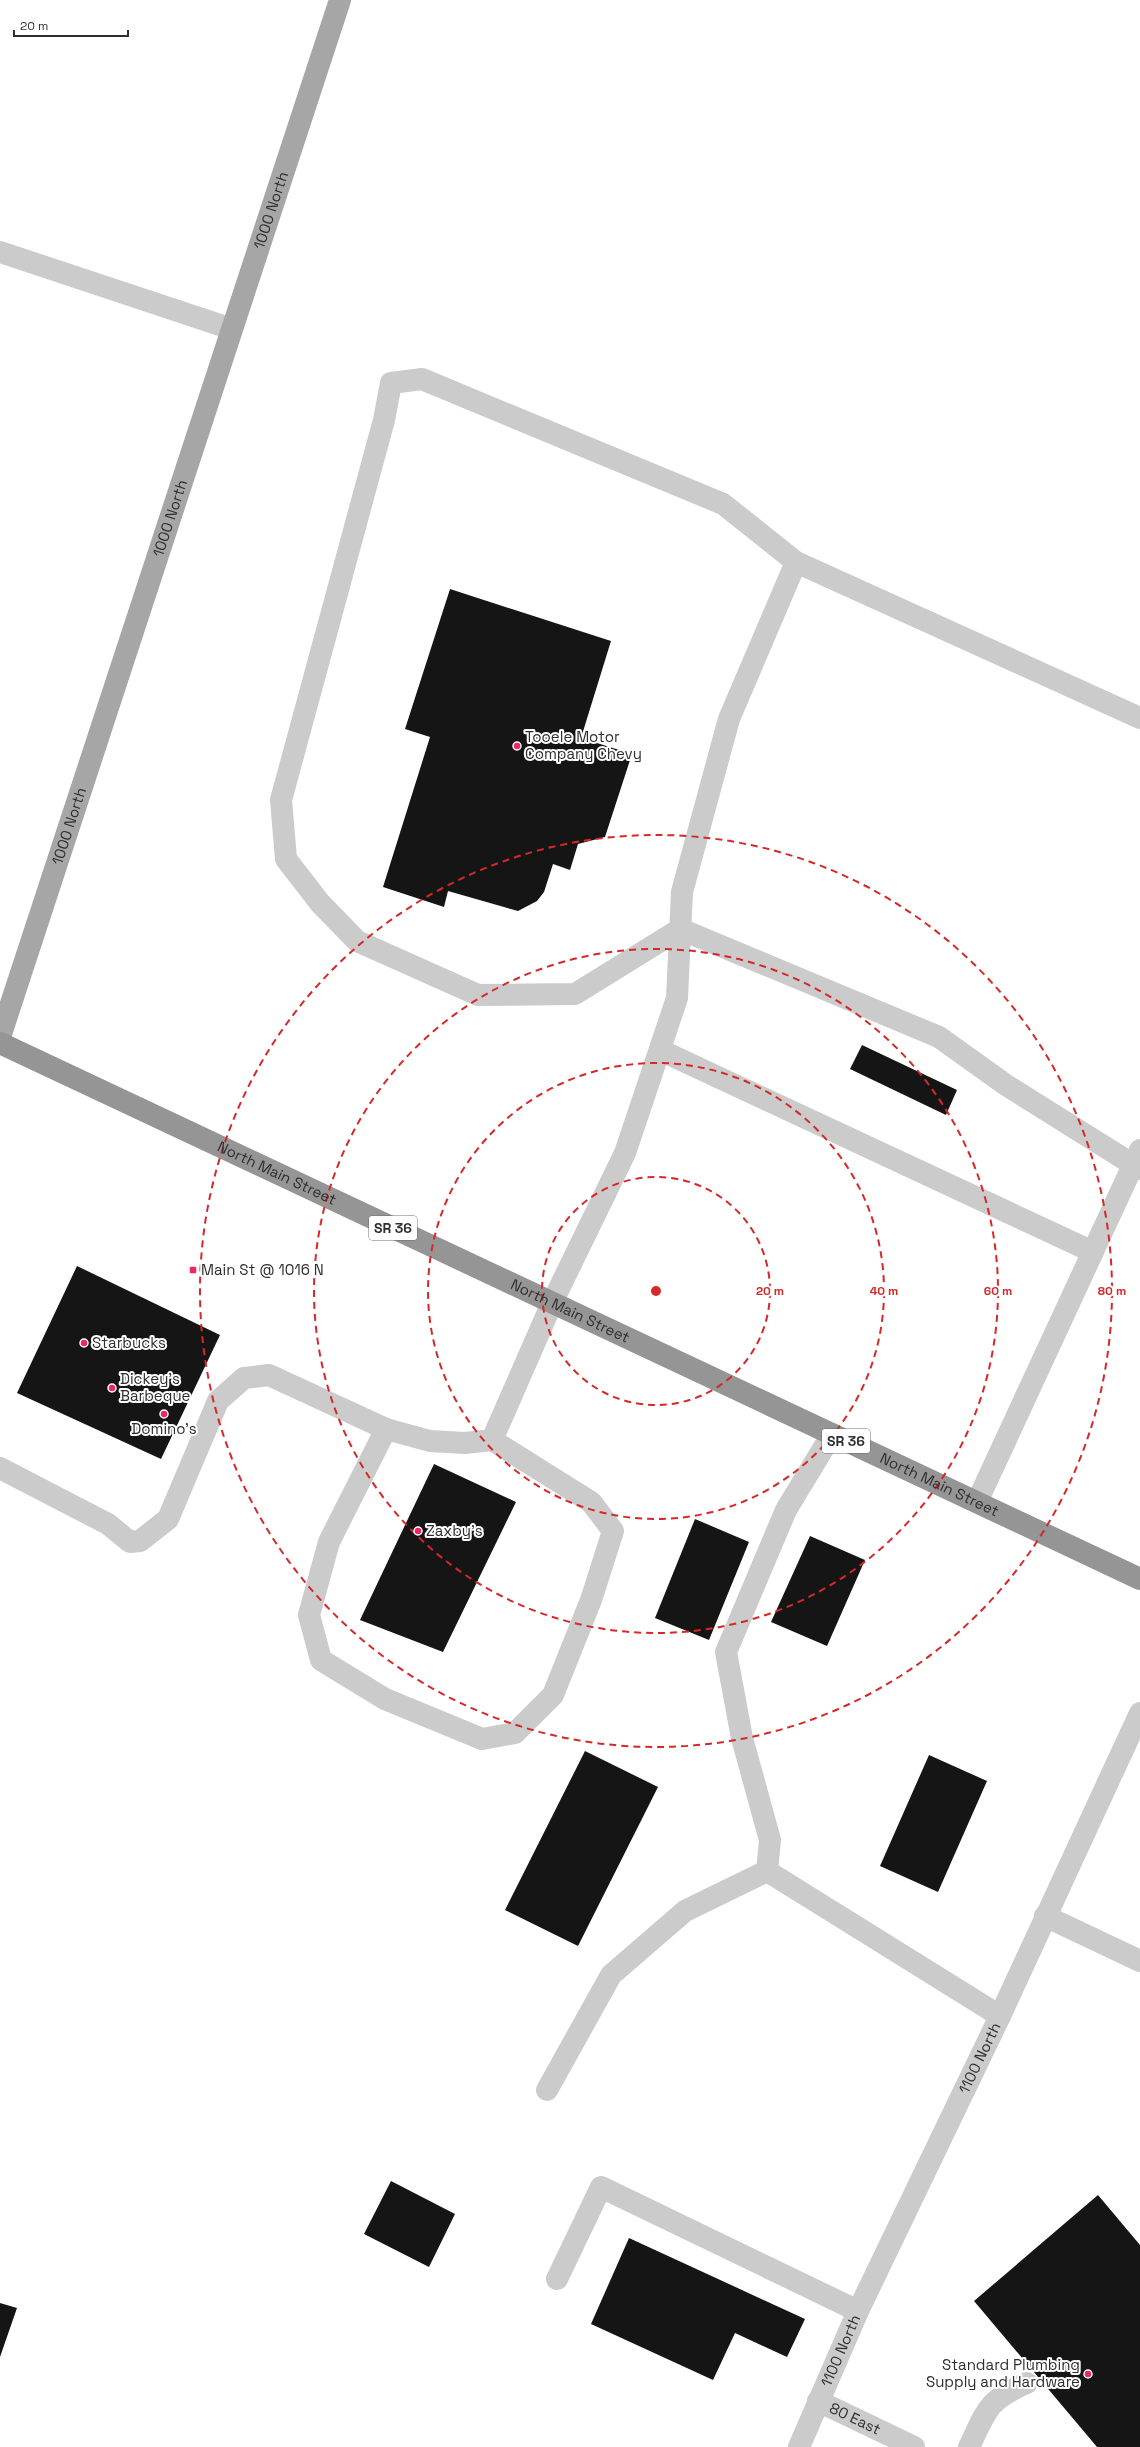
<svg xmlns="http://www.w3.org/2000/svg" width="1140" height="2447" viewBox="0 0 1140 2447" font-family="'Space Grotesk',sans-serif">
<style>
.building{fill:#151515}
.lines{fill:none;stroke-linecap:round;stroke-linejoin:round}
.minor{stroke:#cbcbcb;stroke-width:22}
.major{stroke:#a6a6a6;stroke-width:22}
.highway{stroke:#959595;stroke-width:22}
.ring{fill:none;stroke:#d62828;stroke-width:2;stroke-dasharray:7 5}
.poi-dot{fill:#ee275d;stroke:#fff;stroke-width:1.5}
.labels{text-anchor:middle;stroke-width:4;stroke-linejoin:round;paint-order:stroke}
.shield{fill:#fff;stroke:#6d6d6d;stroke-width:1}
.shield-label{font-size:14px;font-weight:bold;fill:#2e2e2e}
.street-label{font-size:15px;fill:#2e2e2e;stroke:#fff}
.poi-label{font-size:15px;fill:#2e2e2e;stroke:#fff;text-anchor:start}
.centre{fill:#d62828;stroke:#fff;stroke-width:2}
.ring-label{font-size:12px;text-anchor:middle;font-weight:bold;fill:#d62828;stroke:#fff;stroke-width:4;stroke-linejoin:round;paint-order:stroke}
</style>
<rect width="100%" height="100%" fill="#fff"/>
<path class="building" d="M450,589l161,52 -30,97 51,16 -27,83 -27,7 -8,26 -17,-6 -9,28 -7,9 -19,10 -70,-20 -4,16 -61,-20 47,-150 -25,-8z
M862,1045l95,45 -11,25 -96,-46z
M77,1266l143,69 -59,124 -144,-66z
M434,1464l82,38 -73,150 -83,-32z
M695,1519l54,23 -40,98 -54,-22z
M810,1536l55,24 -38,86 -56,-24z
M585,1751l73,36 -80,159 -73,-36z
M929,1755l58,26 -49,111 -58,-26z
M391,2181l64,33 -26,53 -65,-33z
M1098,2195l42,50v202h-43l-123,-146z
M629,2238l176,81 -18,38 -52,-24 -22,47 -122,-56z
M0,2303l17,5 -17,49z"/>
<g class="lines">
<g class="minor">
<path d="M0,252l232,77"/>
<path d="M796,562l-73,-58 -301,-125 -31,4 -7,37 -103,380 5,59 34,44 37,38 121,54 97,-1 105,-65 259,108 67,48 134,84"/>
<path d="M660,1050l433,202"/>
<path d="M386,1429l-57,113 -20,73 12,45 64,39 97,40 33,-6 38,-38 38,-95 22,-69 -22,-29 -99,-62"/>
<path d="M832,1434l-46,76 -60,142 16,86 28,102 -3,31 233,145"/>
<path d="M0,1468l108,56 22,18 10,-1 28,-22 50,-118 26,-23 25,-3 117,54 44,12 35,2 27,-3 60,-137 73,-150 52,-155 5,-106 47,-173 67,-157 344,156"/>
<path d="M977,1502l163,-352"/>
<path d="M1045,1916l95,45"/>
<path d="M547,2090l64,-115 74,-64 82,-40"/>
<path d="M557,2279l44,-92 257,124"/>
<path id="s1" d="M818,2401l96,46"/>
<path id="s2" d="M799,2447l59,-136 142,-295 140,-303"/>
<path d="M969,2447c18,-37 18,-47 58,-64"/>
</g>
<path class="major" id="s3" d="M0,1037l340,-1037"/>
<path class="highway" id="s4" d="M0,1043l1140,536"/>
</g>
<g class="ring">
<circle cx="656" cy="1291" r="114"/>
<circle cx="656" cy="1291" r="228"/>
<circle cx="656" cy="1291" r="342"/>
<circle cx="656" cy="1291" r="456"/>
</g>
<g class="poi-dot">
<circle cx="517" cy="746" r="4"/>
<rect x="189" y="1266" width="8" height="8" rx="2"/>
<circle cx="84" cy="1343" r="4"/>
<circle cx="112" cy="1388" r="4"/>
<circle cx="164" cy="1414" r="4"/>
<circle cx="418" cy="1531" r="4"/>
<circle cx="1088" cy="2374" r="4"/>
</g>
<g class="labels">
<g class="shield">
<rect x="369" y="1216" width="48" height="24" rx="3"/>
<rect x="822" y="1429" width="48" height="24" rx="3"/>
</g>
<g class="shield-label">
<text x="393" y="1233">SR 36</text>
<text x="846" y="1446">SR 36</text>
</g>
<g class="street-label">
<text dy="5" stroke="none"><textPath href="#s3" startOffset="870">1000 North</textPath></text>
<text dy="5" stroke="none"><textPath href="#s3" startOffset="546">1000 North</textPath></text>
<text dy="5" stroke="none"><textPath href="#s3" startOffset="222">1000 North</textPath></text>
<text dy="5" stroke="none"><textPath href="#s4" startOffset="306">North Main Street</textPath></text>
<text dy="5" stroke="none"><textPath href="#s4" startOffset="630">North Main Street</textPath></text>
<text dy="5" stroke="none"><textPath href="#s4" startOffset="1038">North Main Street</textPath></text>
<text dy="5" stroke="none"><textPath href="#s2" startOffset="429">1100 North</textPath></text>
<text dy="5" stroke="none"><textPath href="#s2" startOffset="105">1100 North</textPath></text>
<text dy="5" stroke="none"><textPath href="#s1" startOffset="41">80 East</textPath></text>
</g>
<g class="poi-label">
<text x="525" y="742">Tooele Motor<tspan x="525" dy="17">Company Chevy</tspan></text>
<text x="201" y="1275">Main St @ 1016 N</text>
<text x="92" y="1348">Starbucks</text>
<text x="120" y="1384">Dickey's<tspan x="120" dy="17">Barbeque</tspan></text>
<text x="164" y="1434" text-anchor="middle">Domino's</text>
<text x="426" y="1536">Zaxby's</text>
<text x="1080" y="2370" text-anchor="end">Standard Plumbing<tspan x="1080" dy="17">Supply and Hardware</tspan></text>
</g>
</g>
<circle cx="656" cy="1291" r="6" class="centre"/>
<g class="ring-label">
<text x="770" y="1295">20 m</text>
<text x="884" y="1295">40 m</text>
<text x="998" y="1295">60 m</text>
<text x="1112" y="1295">80 m</text>
</g>
<path d="M14 30v6h114v-6" fill="none" stroke="#2e2e2e" stroke-width="2"/>
<text x="20" y="30" font-size="12" fill="#2e2e2e" stroke="#ffffff" stroke-width="3" paint-order="stroke">20 m</text>
</svg>
